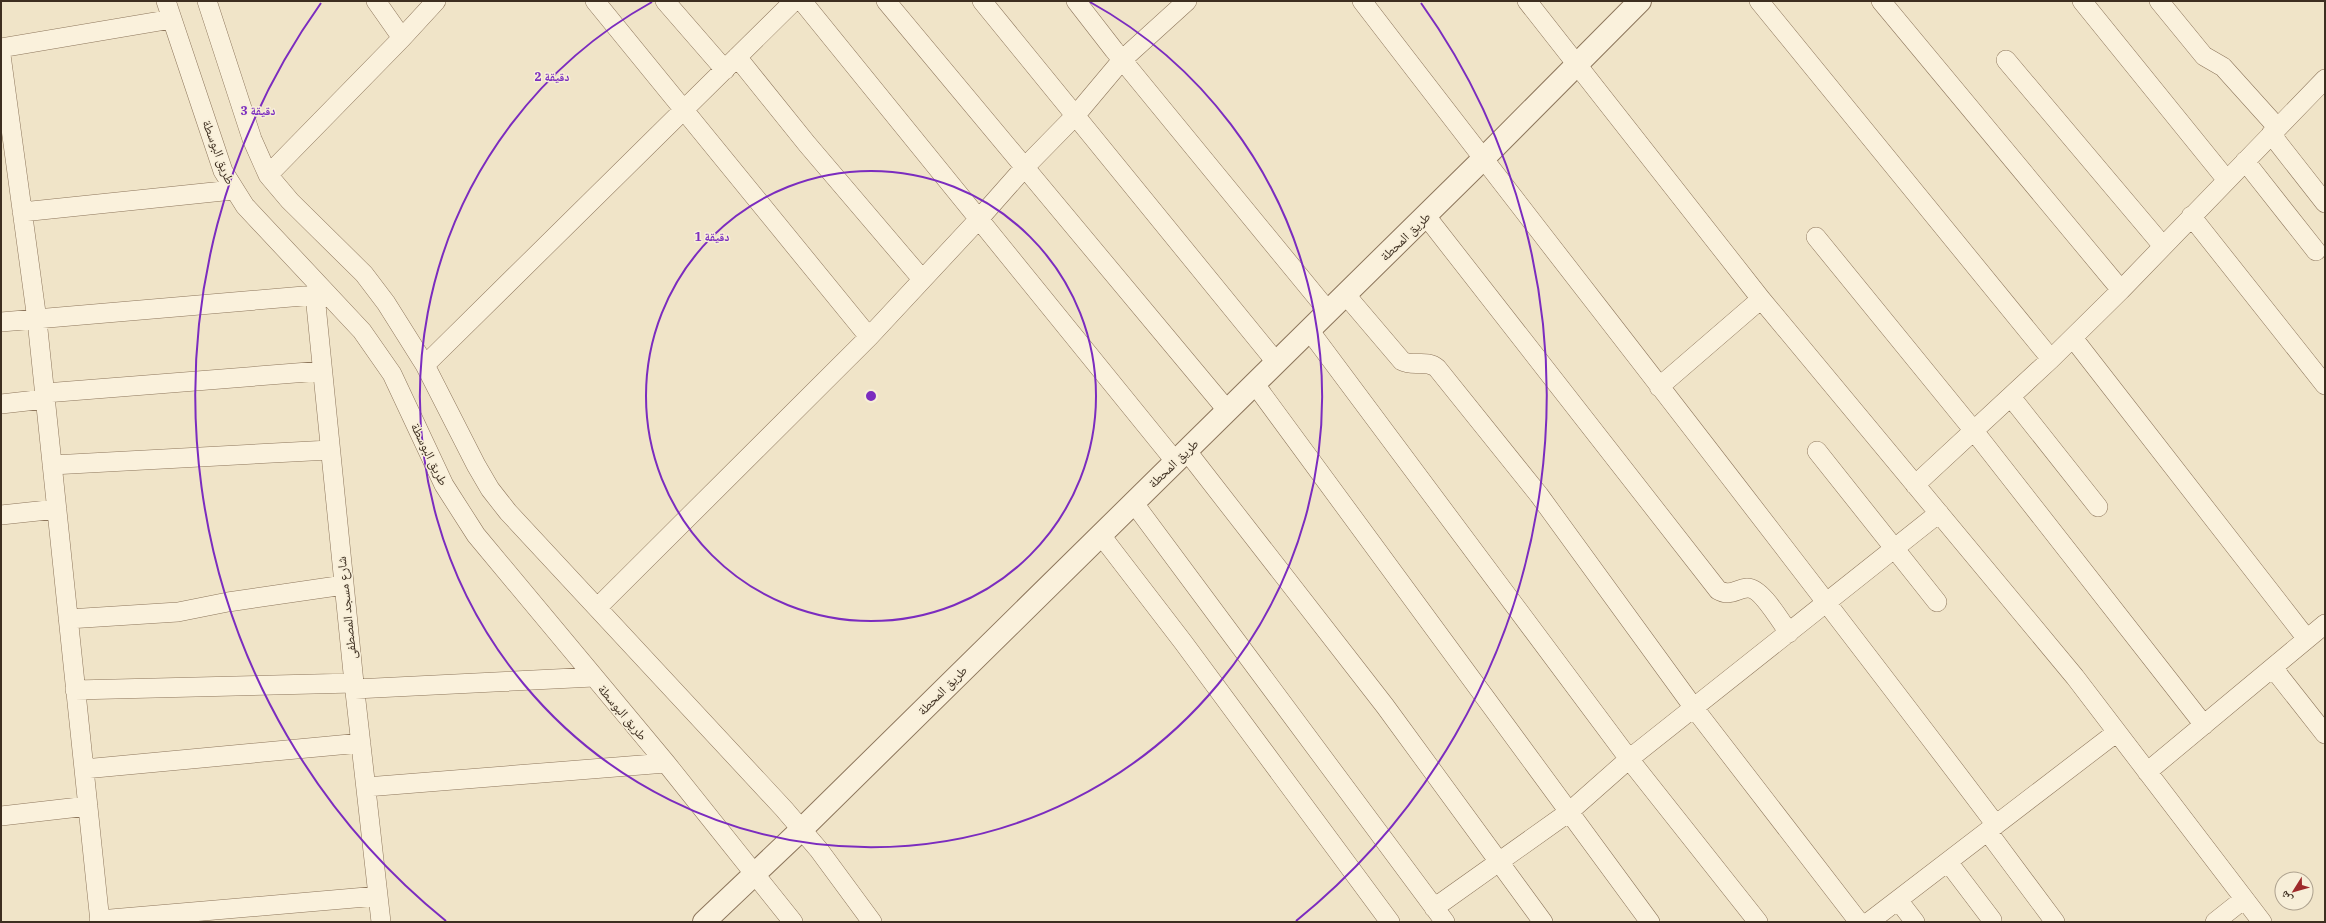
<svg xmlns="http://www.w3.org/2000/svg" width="2326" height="923" viewBox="0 0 2326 923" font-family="'IBM Plex Serif','Noto Naskh Arabic',serif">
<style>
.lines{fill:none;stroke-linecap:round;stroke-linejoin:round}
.minor-casing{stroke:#8d765c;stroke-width:20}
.tertiary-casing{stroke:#8d765c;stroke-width:24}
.minor{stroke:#faf1dc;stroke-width:19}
.tertiary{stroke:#faf1dc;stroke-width:22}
.ring{fill:none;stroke:#7b2cbf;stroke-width:2}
.labels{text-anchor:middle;stroke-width:3;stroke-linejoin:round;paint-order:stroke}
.street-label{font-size:13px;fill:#3d2e20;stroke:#f7eed8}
.centre{fill:#7b2cbf;stroke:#f7eed8;stroke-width:2}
.ring-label{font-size:12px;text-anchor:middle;font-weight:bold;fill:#7b2cbf;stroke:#f7eed8;stroke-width:3;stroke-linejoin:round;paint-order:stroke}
</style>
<rect width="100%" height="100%" fill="#f0e4c8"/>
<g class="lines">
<defs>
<path id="minor" d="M166,1l57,170 22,35 117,125 30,43 52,111 32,50 190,228 127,159
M207,1l45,138 16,36 22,26 74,73 22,29 39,62 51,100 14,24 18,23 276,297 35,41 53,72
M376,1l26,37
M595,1l274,336
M665,1l60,69
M802,1l373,460
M886,1l341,409
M982,1l294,361
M1076,1l38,49 214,261
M1362,1c211,275 426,548 634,824
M1527,1l234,298 314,378 187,245
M1759,1l292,358
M1881,1l240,289
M2082,1l144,178
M2159,1l45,55 19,11 54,60
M1,48l171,-29
M1,55l36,265 63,602
M737,57l70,87 115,135
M2006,60l157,186
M2271,134l54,69
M2245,161l71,90
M268,175l134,-137 34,-37
M22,212l211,-22
M1426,216l292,374c12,7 18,-1 29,-2 14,-1 34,34 42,45
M2191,216l134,169
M1816,237l158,194 230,294
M1345,294l57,67c11,6 25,-2 35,7l102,127 155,213 165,214
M315,295l39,388 27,239
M1,322l326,-28
M1309,330l320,429 129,163
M2073,338l234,301
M425,365l369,-364
M1254,383l396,539
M1659,387l102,-88
M45,393l276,-22
M2011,397l87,110
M1,404l44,-5
M1186,450l199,256 158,216
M1817,451l120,151
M52,465l278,-15
M1915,485l136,-126 70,-69 204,-211
M1133,502l312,420
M1,515l56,-6
M1100,534l83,108 207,280
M598,607l271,-270 109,-117 46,-52 51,-52 47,-56 65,-59
M68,619l110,-7 50,-10 116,-17
M2273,668l52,66
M355,689l239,-12
M75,690l279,-7
M84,769l277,-26
M2147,772l178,-148
M366,787l300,-24
M1,816l87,-10
M1988,832l67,90
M1948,862l44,58
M1898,900l17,22
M1434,908l135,-96 60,-53 310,-246
M99,920l279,-24
M1869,922l248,-190
M2215,922l29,-23"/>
<path id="tertiary" d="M704,922l98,-93 681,-670 157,-158"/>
</defs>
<use href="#minor" class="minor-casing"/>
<use href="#tertiary" class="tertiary-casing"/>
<use href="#minor" class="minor"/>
<use href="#tertiary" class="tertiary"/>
</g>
<g class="ring">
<circle cx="871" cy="396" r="225"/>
<path d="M1090 2A451 451 0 1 1 652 2"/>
<path d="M446 921A676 676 0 0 1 321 3M1421 3A676 676 0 0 1 1296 921"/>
</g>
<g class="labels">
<g class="street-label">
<text transform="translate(219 152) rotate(69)" y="5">طريق البوسطة</text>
<text transform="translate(1405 236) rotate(-44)" y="5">طريق المحطة</text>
<text transform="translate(430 454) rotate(64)" y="5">طريق البوسطة</text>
<text transform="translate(1173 463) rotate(-44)" y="5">طريق المحطة</text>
<text transform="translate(346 608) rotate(-96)" y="5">شارع مسجد المصطفى</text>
<text transform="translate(942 690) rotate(-45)" y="5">طريق المحطة</text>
<text transform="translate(623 712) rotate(50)" y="5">طريق البوسطة</text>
</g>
</g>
<circle cx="871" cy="396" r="6" class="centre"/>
<g class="ring-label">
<text x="552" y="81">2 دقيقة</text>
<text x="258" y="115">3 دقيقة</text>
<text x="712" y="241">1 دقيقة</text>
</g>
<rect width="2326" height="923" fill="none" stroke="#3d2e20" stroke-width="4"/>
<g transform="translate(2294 891) rotate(233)"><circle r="19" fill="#f7eed8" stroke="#ada18e"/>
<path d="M0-3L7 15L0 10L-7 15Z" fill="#9e2a2b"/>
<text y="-6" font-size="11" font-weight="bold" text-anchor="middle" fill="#3d2e20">ش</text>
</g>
</svg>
